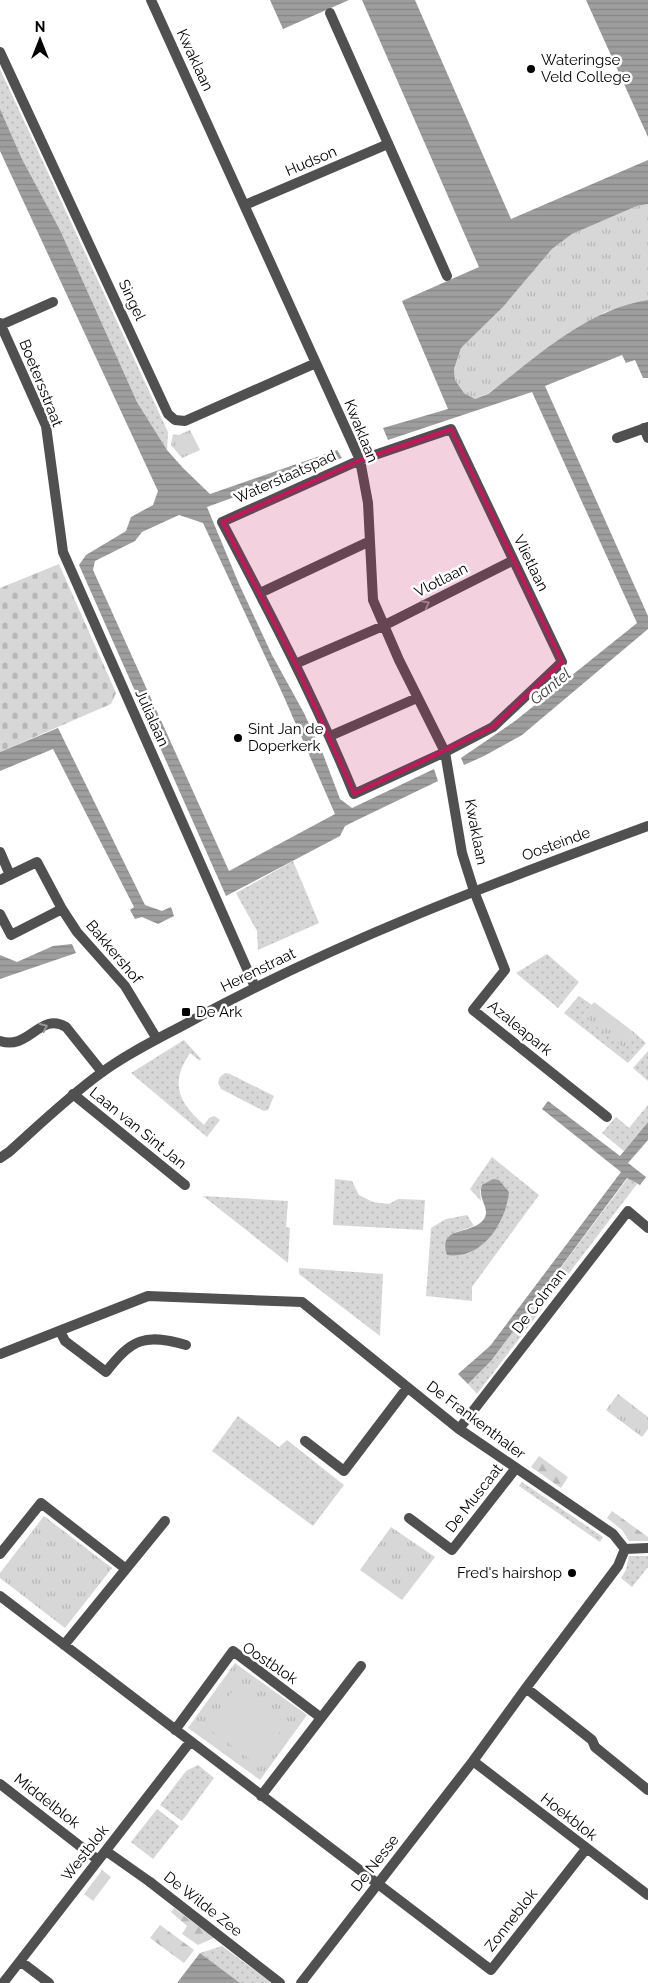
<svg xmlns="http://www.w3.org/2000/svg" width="648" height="1983" viewBox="0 0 648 1983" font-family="Raleway,sans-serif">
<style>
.grass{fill:url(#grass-dots)}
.forest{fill:url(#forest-firs)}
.cemetery{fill:url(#cemetery-stones)}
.park{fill:url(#park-tufts)}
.pitch{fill:#d7d7d7}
.water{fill:url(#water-rules);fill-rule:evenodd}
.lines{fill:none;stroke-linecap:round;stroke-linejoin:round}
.pedestrian{stroke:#505050;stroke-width:10}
.minor{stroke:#505050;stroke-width:10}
.tertiary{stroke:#505050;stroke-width:10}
.oneway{stroke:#969696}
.marked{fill:#c2185b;fill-opacity:0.2;stroke:#c2185b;stroke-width:4;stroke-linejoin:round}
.poi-dot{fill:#000;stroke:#fff;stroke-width:2}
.labels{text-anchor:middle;stroke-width:5;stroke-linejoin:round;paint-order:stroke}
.street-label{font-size:15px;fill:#000;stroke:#fff}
.poi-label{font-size:15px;fill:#000;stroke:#fff;text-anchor:start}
.water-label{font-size:16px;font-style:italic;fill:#3f3f3f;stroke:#fff}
</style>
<defs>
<pattern id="grass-dots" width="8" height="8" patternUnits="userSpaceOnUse" patternTransform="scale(1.25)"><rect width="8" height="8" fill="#d7d7d7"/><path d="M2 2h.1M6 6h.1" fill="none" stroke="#b7b7b7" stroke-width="1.8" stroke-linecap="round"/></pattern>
<pattern id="forest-firs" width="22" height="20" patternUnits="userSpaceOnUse" patternTransform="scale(1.25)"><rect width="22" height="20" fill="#d7d7d7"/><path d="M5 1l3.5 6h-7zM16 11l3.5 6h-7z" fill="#b7b7b7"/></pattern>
<pattern id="cemetery-stones" width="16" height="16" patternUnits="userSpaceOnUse" patternTransform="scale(1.25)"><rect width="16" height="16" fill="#d7d7d7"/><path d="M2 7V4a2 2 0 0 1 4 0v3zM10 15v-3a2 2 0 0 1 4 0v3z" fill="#b7b7b7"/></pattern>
<pattern id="park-tufts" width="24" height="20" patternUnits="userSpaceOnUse" patternTransform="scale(1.25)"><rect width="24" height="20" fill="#d7d7d7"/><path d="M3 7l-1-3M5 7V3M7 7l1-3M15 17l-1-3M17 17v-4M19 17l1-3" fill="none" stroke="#b7b7b7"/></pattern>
<pattern id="water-rules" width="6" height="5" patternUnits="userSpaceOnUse" patternTransform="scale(1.25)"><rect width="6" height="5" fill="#9e9e9e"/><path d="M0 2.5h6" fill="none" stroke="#868686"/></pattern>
</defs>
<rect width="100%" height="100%" fill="#fff"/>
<path class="grass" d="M0,69l168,363 -1,18 -30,-48 -77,-172 -38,-71 -22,-50z
M293,861l26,62 -61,27 -1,-19 -21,-38z
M547,954l32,28 -21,26 -42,-35z
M579,996l13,9 -9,11 41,31 11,-14 11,10 -18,20 -64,-50z
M184,1040l17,19 -1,2 -10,-8c-21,31 -11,50 14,72l5,-7 5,-2 6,4 -13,17 -76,-64z
M648,1051v30l-15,-13z
M225,1073l5,1 44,22 -6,14 -4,1 -43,-22 -3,-6 2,-6z
M648,1105v17l-24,29 -22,-18 14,-16 13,11z
M492,1157l47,38 -67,92v14l-46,-5 5,-68 15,-9 21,-4 7,11 -18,6 -12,16 64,-44 -28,-14 1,11 -11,-12z
M628,1178l9,6 -160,210 -9,-10 23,-23z
M335,1179l17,2 7,14 14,7 16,2 9,-5 27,1 -2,30 -90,-5z
M203,1196l85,5 -2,26 4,1 -2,35z
M299,1268l84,6 -3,62 -81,-62z
M238,1416l41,31 8,-7 57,45 -31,41 -101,-75z
M522,1482l81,55 -3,5 -81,-56z
M629,1556h19v11l-16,20 -11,-9 5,-8z
M198,1765l16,13 -32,43 -22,-16 26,-34z
M157,1809l22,17 -26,33 -22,-17z
M222,1946l50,37h-32l-40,-30z"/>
<path class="forest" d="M539,1456l29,21 -7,11 -30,-21z
M612,1511l36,26v4h-19l-7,-11 -15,-12z
M102,1870l9,7 -18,24 -9,-7z
M174,1908l40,30 -16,7 -16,-11 5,-8 -16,-14z
M160,1925l34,25 -10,13 -34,-25z"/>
<path class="cemetery" d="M59,564l57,129 -5,11 -111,48v-164z"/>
<path class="park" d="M648,204v96l-43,12 -118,82 -12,5 -11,-6 -9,-13 -1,-11 7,-21 42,-41 49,-58 20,-15 65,-28z
M190,430l10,20 -18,8 -11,-13 2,-11 6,1z
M594,1002l41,31 -11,15 -41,-32z
M618,1394l30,23v12l-6,8 -36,-27z
M44,1516l68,52 -47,60 -65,-50v-5z
M391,1527l44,30 -33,43 -42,-30z
M235,1663l72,52 -47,65 -72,-52z"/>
<path class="pitch" d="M234,1689l50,37 -27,38 -51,-37z"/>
<path class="water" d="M270,0h79l-66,29z
M362,0h53l96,219 137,-59v44l-11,2 -65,28 -20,15 -49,58 -42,41 -7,21 1,11 9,13 11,6 13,-5c49,-37 97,-84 160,-94v78h-5l-8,-18 -9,3 -4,-8 -77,31 103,230v13l-126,106 -38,21 -20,9 -3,-7 54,-37 122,-98 -105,-231 -144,48 -5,-12 65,-19 -46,-108 77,-34z
M586,0h62v137z
M0,109l22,50 38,71 77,172 30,48 16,18 27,26 127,-44 5,8 -135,49 32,77 33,71 32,58 19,41 17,45 12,9 82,-39 4,12 -85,41 -8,4 -5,10 -114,60 -147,-331 7,-10 40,-24 5,-14 22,-12 5,-14 -158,-340zM179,515l24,8 81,174 51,117 -106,57 -136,-301 2,-9 40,-20 7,-9z
M58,728l87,177 17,6 9,-4 3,9 -16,8 -16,-7 -7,2 -5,-9 4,-3 -81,-158 -53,22v-19z
M72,944l4,9 -76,26v-24l17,7 36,-16z
M548,1101l72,55 28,-34v18l-20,23 18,14 -6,8 -13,-7 -136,183 -23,23 -10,-10 32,-28 131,-174 -79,-63z
M493,1179l6,1 10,12c-3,31 -27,68 -62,63 -10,-30 25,-19 37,-36 7,-11 -7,-19 -2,-34z
M200,1953l40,30h-63z"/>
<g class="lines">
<path class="pedestrian" d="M330,13l117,263
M150,1882l130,101"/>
<path class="minor" d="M151,0l209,460 8,43 5,97 26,60 46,92 17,101 12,38 31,79 -32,40 134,107
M0,52l168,362 7,6 10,1 131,-58
M245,205l143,-61
M0,323l46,103 17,126 192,435
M1,325l52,-23
M644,428l4,10
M451,429l111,233 -69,65 -48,25 -91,42c-38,-93 -85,-183 -132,-272l138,-62z
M617,438l31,-11
M260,593l108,-51
M295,664l88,-38 129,-65
M330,736l87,-38
M0,852l10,23 27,-13 25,47 15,23 48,54 32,53
M0,880l10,-5
M0,914l11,21 51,-26
M0,1041c29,10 40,-30 66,-14l36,45
M73,1094l112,91
M60,1331l5,10 41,31c26,-33 38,-39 80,-27
M0,1354l148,-58 154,6 157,127 154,105 12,15
M459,1429l169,-218 20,17
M305,1441l39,30 63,-83
M409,1518l43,32 64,-82
M625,1549l23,-1
M0,1554l41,-51 85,66
M0,1596l491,374 95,-121
M64,1645l101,-124
M526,1688l66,52 3,7 53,43
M175,1730l58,-79 87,66
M473,1761l175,134
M0,1784l98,76
M261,1796l100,-130
M106,1851l44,31
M20,1961l29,22
M3,1983l187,-241
M301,1983l172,-222 53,-73 92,-122 7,-17"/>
<path class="tertiary" d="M0,1158l9,-6c30,-27 59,-55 92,-79 28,-21 61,-36 92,-53 145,-79 300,-137 455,-194"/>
</g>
<defs><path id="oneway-chevron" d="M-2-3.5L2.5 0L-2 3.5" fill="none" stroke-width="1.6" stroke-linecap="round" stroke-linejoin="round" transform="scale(1.25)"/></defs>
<g class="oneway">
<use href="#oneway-chevron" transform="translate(426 604) rotate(-27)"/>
<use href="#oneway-chevron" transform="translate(44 1027) rotate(-25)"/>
</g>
<path class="marked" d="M451,429l111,233 -69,65 -139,67 -59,-130 -73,-142 138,-62z"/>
<g class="poi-dot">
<circle cx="531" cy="69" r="5"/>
<circle cx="238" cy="738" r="5"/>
<rect x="181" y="1007" width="10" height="10" rx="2.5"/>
<circle cx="572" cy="1573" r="5"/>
</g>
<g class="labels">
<g class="street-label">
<text transform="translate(195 60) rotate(65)" y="5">Kwaklaan</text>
<text transform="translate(311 161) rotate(-23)" y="5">Hudson</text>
<text transform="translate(132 300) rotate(65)" y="5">Singel</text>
<text transform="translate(41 383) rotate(68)" y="5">Boetersstraat</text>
<text transform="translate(361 431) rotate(68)" y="5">Kwaklaan</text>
<text transform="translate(285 477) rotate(-24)" y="5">Waterstaatspad</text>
<text transform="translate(531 563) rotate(64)" y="5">Vlietlaan</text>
<text transform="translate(441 580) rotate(-27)" y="5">Vlotlaan</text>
<text transform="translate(152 718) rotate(66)" y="5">Julialaan</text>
<text transform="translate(476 832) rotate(79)" y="5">Kwaklaan</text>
<text transform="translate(556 844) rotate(-20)" y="5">Oosteinde</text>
<text transform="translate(114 952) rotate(50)" y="5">Bakkershof</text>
<text transform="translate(258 970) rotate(-26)" y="5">Herenstraat</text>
<text transform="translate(520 1028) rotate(39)" y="5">Azaleapark</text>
<text transform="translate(138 1128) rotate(39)" y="5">Laan van Sint Jan</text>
<text transform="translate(539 1301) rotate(-52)" y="5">De Colman</text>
<text transform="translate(476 1420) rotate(37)" y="5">De Frankenthaler</text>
<text transform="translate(474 1498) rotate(-52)" y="5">De Muscaat</text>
<text transform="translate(270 1663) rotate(34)" y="5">Oostblok</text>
<text transform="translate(47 1801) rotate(38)" y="5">Middelblok</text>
<text transform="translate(569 1817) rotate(38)" y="5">Hoekblok</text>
<text transform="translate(85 1853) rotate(-52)" y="5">Westblok</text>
<text transform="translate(375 1863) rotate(-52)" y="5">De Nesse</text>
<text transform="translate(203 1904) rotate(38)" y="5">De Wilde Zee</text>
<text transform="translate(511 1920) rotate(-52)" y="5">Zonneblok</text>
</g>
<g class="poi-label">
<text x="541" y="65">Wateringse<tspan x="541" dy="17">Veld College</tspan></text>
<text x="248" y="734">Sint Jan de<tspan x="248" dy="17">Doperkerk</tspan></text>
<text x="196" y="1017">De Ark</text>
<text x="562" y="1578" text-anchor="end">Fred's hairshop</text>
</g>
<g class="water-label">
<text transform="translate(550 686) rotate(-39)" y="6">Gantel</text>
</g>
</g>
<g transform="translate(40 40)" stroke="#ffffff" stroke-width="4" paint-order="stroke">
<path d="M0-4L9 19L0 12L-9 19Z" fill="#000000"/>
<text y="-8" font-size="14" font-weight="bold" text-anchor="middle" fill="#000000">N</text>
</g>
</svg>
